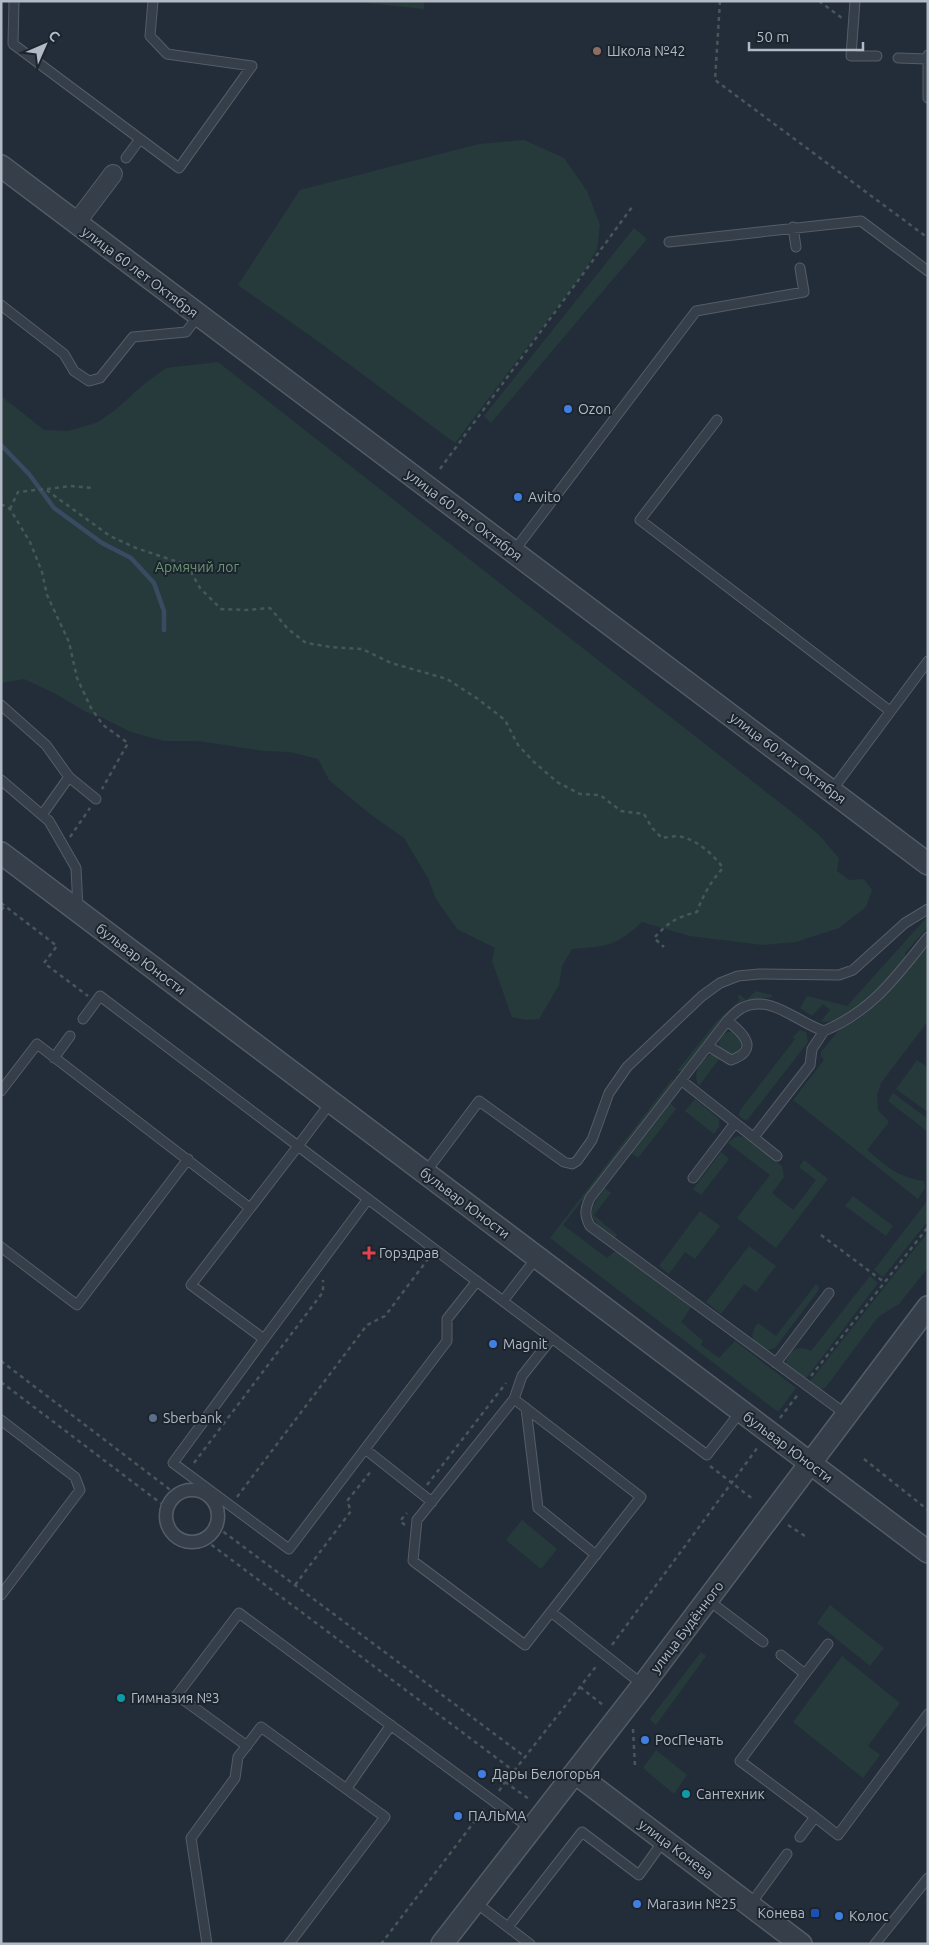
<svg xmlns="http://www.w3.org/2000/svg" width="929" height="1945" viewBox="0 0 929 1945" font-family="Ubuntu,sans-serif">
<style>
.green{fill:#263a3b}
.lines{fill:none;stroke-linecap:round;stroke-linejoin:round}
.stream{stroke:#394b61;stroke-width:4.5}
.service-casing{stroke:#545d67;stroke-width:11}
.pedestrian-casing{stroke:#545d67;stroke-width:15}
.minor-casing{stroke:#545d67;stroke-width:20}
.tertiary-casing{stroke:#545d67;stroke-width:24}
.path{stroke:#455759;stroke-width:2.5;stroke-dasharray:4 4;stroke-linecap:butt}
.service{stroke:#363f49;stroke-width:9}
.pedestrian{stroke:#363f49;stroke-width:12}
.minor{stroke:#363f49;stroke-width:18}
.tertiary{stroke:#363f49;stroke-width:21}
.education-dot{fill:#8d6e63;stroke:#1c242e;stroke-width:2}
.shop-dot{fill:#3f7fe0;stroke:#1c242e;stroke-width:2}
.health-dot{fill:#e0444e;stroke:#1c242e;stroke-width:2}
.service-dot{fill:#5c6f8a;stroke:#1c242e;stroke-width:2}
.culture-dot{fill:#0f9aa8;stroke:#1c242e;stroke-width:2}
.transit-dot{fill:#1a4fb4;stroke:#1c242e;stroke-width:2}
.labels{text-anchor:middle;stroke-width:4;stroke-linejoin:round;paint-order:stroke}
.poi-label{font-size:14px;fill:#b1bac5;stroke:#1c242e;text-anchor:start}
.street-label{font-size:14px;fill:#b1bac5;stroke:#1c242e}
.park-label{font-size:14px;fill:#6a9572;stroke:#1c242e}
</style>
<rect width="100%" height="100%" fill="#232d39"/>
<path class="green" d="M348,1h76v8z
M524,140l40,18 23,33 13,34 -3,24 -14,24 -128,170 -136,-101 -81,-57 62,-95 179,-46z
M634,228l13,11 -156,184 -7,-7z
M218,362l580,455 21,18 20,23 -2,13 12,9 15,-1 8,11 -6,17 -27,21 -43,14 -33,3 -73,-9 -48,-14c-27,25 -35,24 -70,27l-10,17 -3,19 -20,34 -13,1 -14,-3 -20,-56 3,-13 -38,-19 -21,-30 -8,-21 -24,-40 -34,-24 -41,-34 -11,-21 -28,-7 -26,-1 -66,-10h-34l-33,-9 -28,-14 -17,-6 -30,-18 -32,-15 -23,4v-287l43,34 24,1 28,-8 18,-12 29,-26 23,-17z
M928,916v11l-23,26v8c-17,18 -57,68 -84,60l9,-11 -7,-6 -11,12 -12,-8 7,-12 40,10z
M928,947v74l-47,62 -4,12 1,15 11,12 -22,28c21,17 30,27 57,31l1,7 -7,11 -125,-99 31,-40 -3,-4v-4l18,-22 20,-11 19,-16z
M756,991l16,4v2l-27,4 -15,9 -48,61h-5l40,-50 23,-21 -3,-4 3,-1 6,5z
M800,1030l6,2 2,10 -60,77 -4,1 -6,-5 3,-6 54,-70 -2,-2z
M719 1043a11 11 0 1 1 22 0a11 11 0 1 1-22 0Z
M709,1055h4l6,4 -20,27c-7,-11 0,-23 10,-31z
M917,1060l11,8v44l-32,-23z
M672,1079l2,3 -111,143 44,33 7,-6 5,1 72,54 -10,15 22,19 -2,4 18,13 16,-17 61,47 -18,24 -228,-174z
M893,1093l35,26v13l-40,-31z
M695,1099l24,20v8l-5,7 -29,-23z
M670,1103l6,6 -38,49 -7,-5z
M738,1136l8,2 36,28 2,11 -12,16 21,17 23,-30 -17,-13 5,-7 24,19 -52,69 -39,-30 33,-43 -42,-32 4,-4z
M721,1152l8,7 -28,36 -8,-6z
M605,1188l6,5 -17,22 23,20 -3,3c-25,-20 -30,-22 -9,-50z
M853,1196l40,30 -7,10 -41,-30z
M928,1200v21l-45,56 -9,-7z
M700,1211l20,15 -25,33 -10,-7 -16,22 -10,-8z
M928,1232v36l-29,36 -21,13 -52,70 -6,3 -12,-6z
M749,1246l27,20 -20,26 -12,-8 -23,30 -15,-12z
M870,1276l8,7 -74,98 -14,-11 -4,-6c2,-15 13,-19 25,-13z
M816,1284l3,3 -1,4 -43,57c-18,7 -30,-10 -17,-25l18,13z
M522,1520l35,29 -16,20 -35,-29z
M830,1605l54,43 -14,18 -53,-43z
M701,1652l5,4 -50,69 -6,-6z
M842,1656l58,47 -32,43 12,9 -17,23 -70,-56z
M656,1750l31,25 -13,19 -31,-26z"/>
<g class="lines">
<path class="stream" d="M1,445l28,29 25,34 48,35 29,15 23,25 10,28v19"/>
<defs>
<path id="service" d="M14,1l-1,43 166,124 73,-102 -85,-12 -17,-18 3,-35
M855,1l-4,55h26
M928,55v43
M898,58l29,1
M126,158l14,-19
M793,227l3,20
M669,242l192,-21 67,50
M1,305l63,49 10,17 15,10 11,-3 33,-41 53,-5 13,-17
M717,420l-77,100 250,191
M514,551l182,-240 108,-19 -4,-24
M1,705l45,40 23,32 -27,38
M69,777l27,22
M1,780l48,41 27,47 2,41
M832,790l96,-129
M83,1019l17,-23 198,150 -107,139 73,54 -91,124 116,86 158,-208v-22l30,-38
M708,1046l23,14c29,-10 13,-27 -4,-39
M54,1058l16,-22
M681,1080l96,76
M1,1091l36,-47 213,164
M331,1102l-33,44 205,155
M754,1137l56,-72 2,-16 12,-18
M425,1173l54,-72 85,61 8,2 5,-3 15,-21 17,-47 18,-26 75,-71 18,-13 18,-7 21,-2 80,1 14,-5 52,-47 23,-14
M693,1178l42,-55
M1,1247l76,58 111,-146
M537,1257l-34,44 204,154 34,-44
M264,1339l104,-140
M776,1363l53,-70
M514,1399l127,98 -116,148 -112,-84 4,-41 97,-121 8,-23 30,-38
M526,1408l12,100 58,47
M847,1415l-257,-189c-6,-11 -5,-17 0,-28l137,-177c4,-4 9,-10 15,-13 28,-15 56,15 82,23 48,-20 72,-54 104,-94
M1,1420l74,57 5,13 -79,105
M365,1449l67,53
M708,1600l55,42
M551,1612l92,73
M781,1655l24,19 -65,87 75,56 -15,20
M805,1674l23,-30
M247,1746l-70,-51 62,-82 292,216
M347,1788l44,-63
M815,1817l23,18 90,-121
M475,1902l55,42
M750,1905l37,-51
M508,1927l74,-95 57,43 25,-35
M207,1944l-16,-106 44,-60 3,-21 23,-30 124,90 -96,127
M875,1944l53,-66"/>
<path id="pedestrian" d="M166 1516a26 26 0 1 1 52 0a26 26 0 1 1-52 0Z"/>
<path id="minor" d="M76,223l37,-49"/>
<path id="tertiary" d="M1,166l927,698
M1,853l927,699
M575,1773l226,171
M442,1944l201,-259 285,-378"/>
</defs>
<use href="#service" class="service-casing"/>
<use href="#pedestrian" class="pedestrian-casing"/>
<use href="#minor" class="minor-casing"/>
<use href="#tertiary" class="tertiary-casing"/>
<path class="path" d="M720,1l-5,79 213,158
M819,1l23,17
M440,469l192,-262
M47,489l23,-3 24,2
M1,504l9,5 20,33 12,30 5,23 22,47 8,36 14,30 12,17 25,18 -26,46
M10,509l8,-17 27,-3 65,47 26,12 51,17 13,23 21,21 25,1 24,-2 18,21 18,14 25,4 31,2 29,14 56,16 31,20 27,21 13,25 16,17 23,20 23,12 20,1 21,16 23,3 8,14 10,10c6,-1 14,-3 20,-1 15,3 32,18 41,31 -12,13 -20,27 -26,44 -22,6 -27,9 -43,26l10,9
M70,837l20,-29
M1,903l56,43 -13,17 44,33
M1,910l4,-4
M821,1235l63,47
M1,1361l176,134
M811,1376l117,-149
M1,1382l166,126
M780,1418l19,-25
M864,1459l64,51
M194,1463l129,-171v-12
M710,1466l44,34
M427,1485l79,-102
M237,1497l130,-172 18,-9 43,-57
M405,1525l-5,-4 7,-8
M788,1525l20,13
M217,1527l307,229
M205,1540l309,231 -9,11 24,17
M295,1585l56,-74 -4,-10 25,-31
M612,1645l146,-198
M580,1687l23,18
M633,1729l2,37
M514,1771l84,-107
M499,1791l6,-9
M381,1944l103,-135"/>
<use href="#service" class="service"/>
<use href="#pedestrian" class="pedestrian"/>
<use href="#minor" class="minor"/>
<use href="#tertiary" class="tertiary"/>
</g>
<circle class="education-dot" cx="597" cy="51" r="5"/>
<g class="shop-dot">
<circle cx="568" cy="409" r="5"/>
<circle cx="518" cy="497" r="5"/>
<circle cx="493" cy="1344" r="5"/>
<circle cx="645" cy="1740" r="5"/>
<circle cx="482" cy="1774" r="5"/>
<circle cx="458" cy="1816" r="5"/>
<circle cx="637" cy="1904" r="5"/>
<circle cx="839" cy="1916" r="5"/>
</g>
<path class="health-dot" d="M366.5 1245.5h5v5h5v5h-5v5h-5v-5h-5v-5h5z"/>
<circle class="service-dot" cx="153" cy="1418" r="5"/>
<g class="culture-dot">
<circle cx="121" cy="1698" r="5"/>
<circle cx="686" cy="1794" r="5"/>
</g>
<rect class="transit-dot" x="810" y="1908" width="10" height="10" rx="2.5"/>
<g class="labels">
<g class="poi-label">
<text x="607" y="56">Школа №42</text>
<text x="578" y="414">Ozon</text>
<text x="528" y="502">Avito</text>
<text x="379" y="1258">Горздрав</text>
<text x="503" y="1349">Magnit</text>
<text x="163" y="1423">Sberbank</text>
<text x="131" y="1703">Гимназия №3</text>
<text x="655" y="1745">РосПечать</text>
<text x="492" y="1779">Дары Белогорья</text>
<text x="696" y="1799">Сантехник</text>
<text x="468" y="1821">ПАЛЬМА</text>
<text x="647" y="1909">Магазин №25</text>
<text x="805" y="1918" text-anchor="end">Конева</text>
<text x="849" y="1921">Колос</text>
</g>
<g class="street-label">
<text transform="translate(140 272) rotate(37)" y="5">улица 60 лет Октября</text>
<text transform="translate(464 515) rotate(37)" y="5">улица 60 лет Октября</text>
<text transform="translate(788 758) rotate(37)" y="5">улица 60 лет Октября</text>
<text transform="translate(141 959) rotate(37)" y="5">бульвар Юности</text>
<text transform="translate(465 1203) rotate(37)" y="5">бульвар Юности</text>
<text transform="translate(788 1447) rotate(37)" y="5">бульвар Юности</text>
<text transform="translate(687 1627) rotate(-53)" y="5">улица Будённого</text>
<text transform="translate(676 1849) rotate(37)" y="5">улица Конева</text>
</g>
<g class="park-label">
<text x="197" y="572">Армячий лог</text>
</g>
</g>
<rect width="929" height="1945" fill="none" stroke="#b1bac5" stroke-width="5"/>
<g transform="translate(45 45) rotate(45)" stroke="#1c242e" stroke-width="4" paint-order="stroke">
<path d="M0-4L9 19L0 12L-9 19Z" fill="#b1bac5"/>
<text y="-8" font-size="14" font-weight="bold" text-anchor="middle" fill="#b1bac5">С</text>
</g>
<path d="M749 42v8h114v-8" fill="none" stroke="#b1bac5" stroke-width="2.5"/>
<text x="756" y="42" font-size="15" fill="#b1bac5" stroke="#1c242e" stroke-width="4" paint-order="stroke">50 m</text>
</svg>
